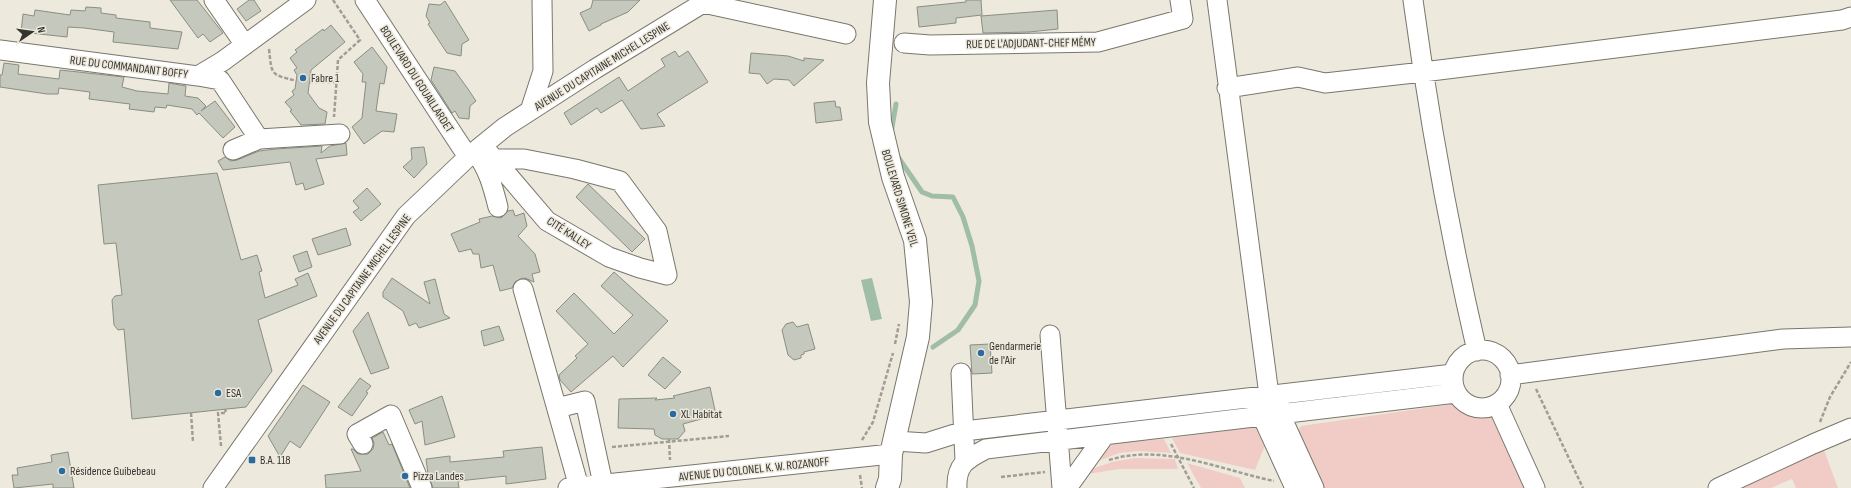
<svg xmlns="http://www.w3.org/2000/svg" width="1851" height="488" viewBox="0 0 1851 488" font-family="'Sofia Sans Condensed',sans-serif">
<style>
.green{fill:#f1ccc6}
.water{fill:#9fbda7}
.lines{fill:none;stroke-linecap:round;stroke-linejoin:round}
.stream{stroke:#9fbda7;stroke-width:5}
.building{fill:#c5c9bd;stroke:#8a8e82}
.minor-casing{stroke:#79766b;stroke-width:21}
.major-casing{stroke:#79766b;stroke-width:24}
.path{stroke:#a19d95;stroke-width:2.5;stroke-dasharray:4 2;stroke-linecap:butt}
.minor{stroke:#fff;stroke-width:19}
.major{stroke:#fff;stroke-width:22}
.poi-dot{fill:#286ba0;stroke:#eee9dd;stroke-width:1.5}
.labels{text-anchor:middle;stroke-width:3;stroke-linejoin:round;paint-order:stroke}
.street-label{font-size:12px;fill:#363430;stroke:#eee9dd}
.poi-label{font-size:12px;fill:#363430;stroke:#eee9dd;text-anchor:start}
</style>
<rect width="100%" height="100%" fill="#eee9dd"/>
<path class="green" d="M1453,404l21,10 18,4 32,70h-200l-6,-2 -22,-51 5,-9z
M1254,427l5,3 7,13 -11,27 -75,-17 -8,-15z
M1164,439l7,14 -33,-2 -19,2 -26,10 17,-20z
M1824,450l14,38h-42l-4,-9 -21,9h-29v-1z
M1135,458l40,1 3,10h-59l-31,5 1,-4 23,-8z
M1187,463l53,15 5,10h-44z"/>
<path class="water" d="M872,278l10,41 -11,2 -10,-41z"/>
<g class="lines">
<path class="stream" d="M891,133l5,-29
M898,157l24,35 10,4 21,1 10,20 9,29 7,35 -4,24 -17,25 -25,17"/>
</g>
<path class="building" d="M170,0h27l26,33 -13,9 -7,-8 -5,4z
M249,0h5l7,11 -15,10 -9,-12z
M593,0h47l-12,12 -27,12v1l-12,6 -9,-18 11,-5z
M966,0h15l1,15 -26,3v5l-37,4 -2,-20 49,-5z
M445,1l24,39 -7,4 -1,12 -14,-3 -19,-29 2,-1 -4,-7 3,-12 11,1z
M86,7l15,1v5l15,2v3l34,4v6l32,4 -4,17 -65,-7 1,-10 -30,-4 -16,-1 -1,10 -46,-5 2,-18 11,2 1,-6 35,5 1,-5 14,1z
M1057,10l1,19 -29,3 -46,1 -2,-17z
M331,25l14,17 -34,28 -3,23 11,15 8,4 -2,12 -24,1 -11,-14 2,-1 -7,-8 9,-7 -2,-4 3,-2 2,-14 -3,-5 3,-2 -7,-10 7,-6 -2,-2 28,-21 1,2z
M372,47l15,20 -3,17 -4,-1 -4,28 21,3 -3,18 -12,-1 -18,13 -12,-17 10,-9 4,-36h-4l1,-8 -9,-12z
M675,51l4,6 9,-6 20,31 -51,32 8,12 -24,3 -19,-29 -21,13 -4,-5 -26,17 -7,-12 55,-36 9,14 37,-25 -4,-7z
M751,53l37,3 16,5v-3l20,2 -30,26 -5,-6 -15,-1 -7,5 -7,-10 -11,-1z
M4,63l15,2 -1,9 41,5 1,-9 64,7 -2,10 15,4 31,3 1,-11 17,3 -1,10 13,2 8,8 -5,5 14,-10 20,26 -12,11 -24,-25 -2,2 -5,-6 -25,-4 -1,3 -11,-1 -1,5 -25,-3 1,-5 -41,-5 1,-7 -31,-4 -1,6h-11l-47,-7v-12h2z
M434,67l21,4 13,18 8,12 -6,5 -1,13 -10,-1 -4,-7 -3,2 -21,-33z
M835,101l1,6h4l2,13 -26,3 -2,-20z
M346,143l1,12 -31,4 8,25 -19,6 -2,-7 -7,2 -6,-23 -67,8 -5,-9 7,-4 6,4 6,-1 22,-9 17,-2 46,-3 -1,7 9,-7z
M424,147l3,17 -13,14 -11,-11 9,-8 -1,-11z
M217,173l24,87 16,-5 5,16 -3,1 6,26 33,-13 -3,-6 13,-6 9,23 -59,24 14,51 -26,36 -114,12 -8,-90 -6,1 -4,-5 -2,-25 3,-4 7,-1 -6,-52 -12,1 -6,-59z
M588,184l57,55 -13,13 -56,-55z
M367,188l14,16 -20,17 -8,-9 6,-4 -6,-7z
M513,210l2,6 9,-3 3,13 -9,10 17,18 5,18 -8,2 2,8 -9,-4 -5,1 -5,3 -3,6 -12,3 -7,-26 -12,3 -2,-14h-6l-2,-5 -12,3 -8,-18 29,-12 -1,-3 13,-3 9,2 7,-7z
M346,228l5,17 -33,10 -6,-16z
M307,251l5,16 -13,5 -6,-16z
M614,272l54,49 -45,46 -10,-11 -42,36 -11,-12 -1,-5 18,-17 -2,-2 13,-12 -32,-33 18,-18 40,41 19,-19 -32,-29z
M392,278l38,26 -6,-22 11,-3 9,35 6,4 -31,10 -3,-5 -7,3 -6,-15 -20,-14v-5z
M368,312l21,56 -18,6 -18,-43z
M793,322l4,5 11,-3 7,25 -11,3v2l-3,1v3l-7,2 -6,-5 -6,-25 4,-6z
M499,326l5,14 -20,6 -3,-15z
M990,344l2,29 -20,1 -2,-29z
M663,357l18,15 -16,17 -17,-14z
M360,378l11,8 -5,6 2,1 -16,23 -14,-9z
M303,385l27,17 -30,46 -10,-7 -10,16 -12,-21z
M710,387l6,28 -33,9 2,7 -7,8h-16l-7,-4 -1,-6 -36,-1 1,-29 38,-1 -2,2 20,-2 -2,-2z
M442,396l13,41 -30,8 -3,-24 -7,3 -6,-14z
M383,432l6,13 3,-1 18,44h-84l-1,-13 36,-4 -10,-22h2l5,5h10l5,-5 1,-6 -2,-5z
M542,447l4,32 -40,5v-8l-48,5 1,7h-26l-5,-14 -2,-15 24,-3v6l54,-5 -1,-6z
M68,452l6,36h-21v-4l-39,4 -2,-13h6l-1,-7 35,-6 -1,-7z"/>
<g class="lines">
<defs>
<path id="minor" d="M214,0l31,45
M365,0l103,157
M704,0l-1,3 143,31
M1217,0l52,395
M1413,0c16,118 37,235 64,351
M904,43l26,2 168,-3 85,-23 -3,-19
M0,50l198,26 25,-15 83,-61
M198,76l22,4 39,59 -26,11
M1227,88l71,-11 27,6 98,-11 419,-52 9,-3
M530,111l13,-40 -1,-71
M259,139l81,-5
M483,146l64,75 62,36 31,11 27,7 -10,-44 -37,-50 -45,-12 -51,-10h-30
M475,152c13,16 18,35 23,55
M523,289l56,198
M1050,335l12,153
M1453 379a29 29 0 1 1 58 0a29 29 0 1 1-58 0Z
M961,373l4,88
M1510,375l273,-36 68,-2
M1279,403l1,11 34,74
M1261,404l1,12 33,72
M1497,404l38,84
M557,408l28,-7 18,83
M895,441l31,2 38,-12 489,-57
M363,444l-6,-10 34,-19 31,73
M213,488l193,-272 62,-59 37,-30 90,-58 113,-69
M568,488l323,-34
M957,488c-1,-24 10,-29 29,-39l470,-56
M1067,488l38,-53
M1718,488l95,-44 38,-16"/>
<path id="major" d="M885,0l-7,83 2,39 13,55 22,63 6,62 -3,35 -27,117 -1,25 -3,9"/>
</defs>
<use href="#minor" class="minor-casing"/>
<use href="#major" class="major-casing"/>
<path class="path" d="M333,0l27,40 -22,20 -4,57
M269,49c3,27 1,25 28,32
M309,82h28
M895,344l4,-20
M1536,389l47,99
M191,413l2,29
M1820,422l10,-25 21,-35
M669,439l1,21
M862,440l11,-18 20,-69
M1171,444l23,44
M221,446l-3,-33h8l-1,-4
M612,447l117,-11
M1109,460c54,-17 112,10 165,21
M860,475l2,13
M1001,477l44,-5"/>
<use href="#minor" class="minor"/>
<use href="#major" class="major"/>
</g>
<g class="poi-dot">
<circle cx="303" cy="78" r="4"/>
<circle cx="981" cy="353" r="4"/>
<circle cx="218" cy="393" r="4"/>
<circle cx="673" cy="414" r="4"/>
<rect x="248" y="456" width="8" height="8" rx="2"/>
<circle cx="62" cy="471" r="4"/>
<circle cx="405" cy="476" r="4"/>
</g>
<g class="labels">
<g class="street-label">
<text transform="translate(1031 43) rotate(-1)" y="4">RUE DE L'ADJUDANT-CHEF MÉMY</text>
<text transform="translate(602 66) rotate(-32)" y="4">AVENUE DU CAPITAINE MICHEL LESPINE</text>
<text transform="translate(129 67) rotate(7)" y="4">RUE DU COMMANDANT BOFFY</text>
<text transform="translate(417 79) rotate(57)" y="4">BOULEVARD DU GOUAILLARDET</text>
<text transform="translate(900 198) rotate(73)" y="4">BOULEVARD SIMONE VEIL</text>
<text transform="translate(569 233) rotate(33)" y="4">CITÉ KALLEY</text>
<text transform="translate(362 279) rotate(-54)" y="4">AVENUE DU CAPITAINE MICHEL LESPINE</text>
<text transform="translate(754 469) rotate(-6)" y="4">AVENUE DU COLONEL K. W. ROZANOFF</text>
</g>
<g class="poi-label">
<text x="311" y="82">Fabre 1</text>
<text x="989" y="350">Gendarmerie<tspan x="989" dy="14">de l'Air</tspan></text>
<text x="226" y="397">ESA</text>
<text x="681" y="418">XL Habitat</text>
<text x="260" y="464">B.A. 118</text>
<text x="70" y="475">Résidence Guibebeau</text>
<text x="413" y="480">Pizza Landes</text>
</g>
</g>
<g transform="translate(32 32) rotate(77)" stroke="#eee9dd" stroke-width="3" paint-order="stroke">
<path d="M0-3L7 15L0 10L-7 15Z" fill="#363430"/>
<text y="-6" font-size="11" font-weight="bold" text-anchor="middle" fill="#363430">N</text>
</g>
</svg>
